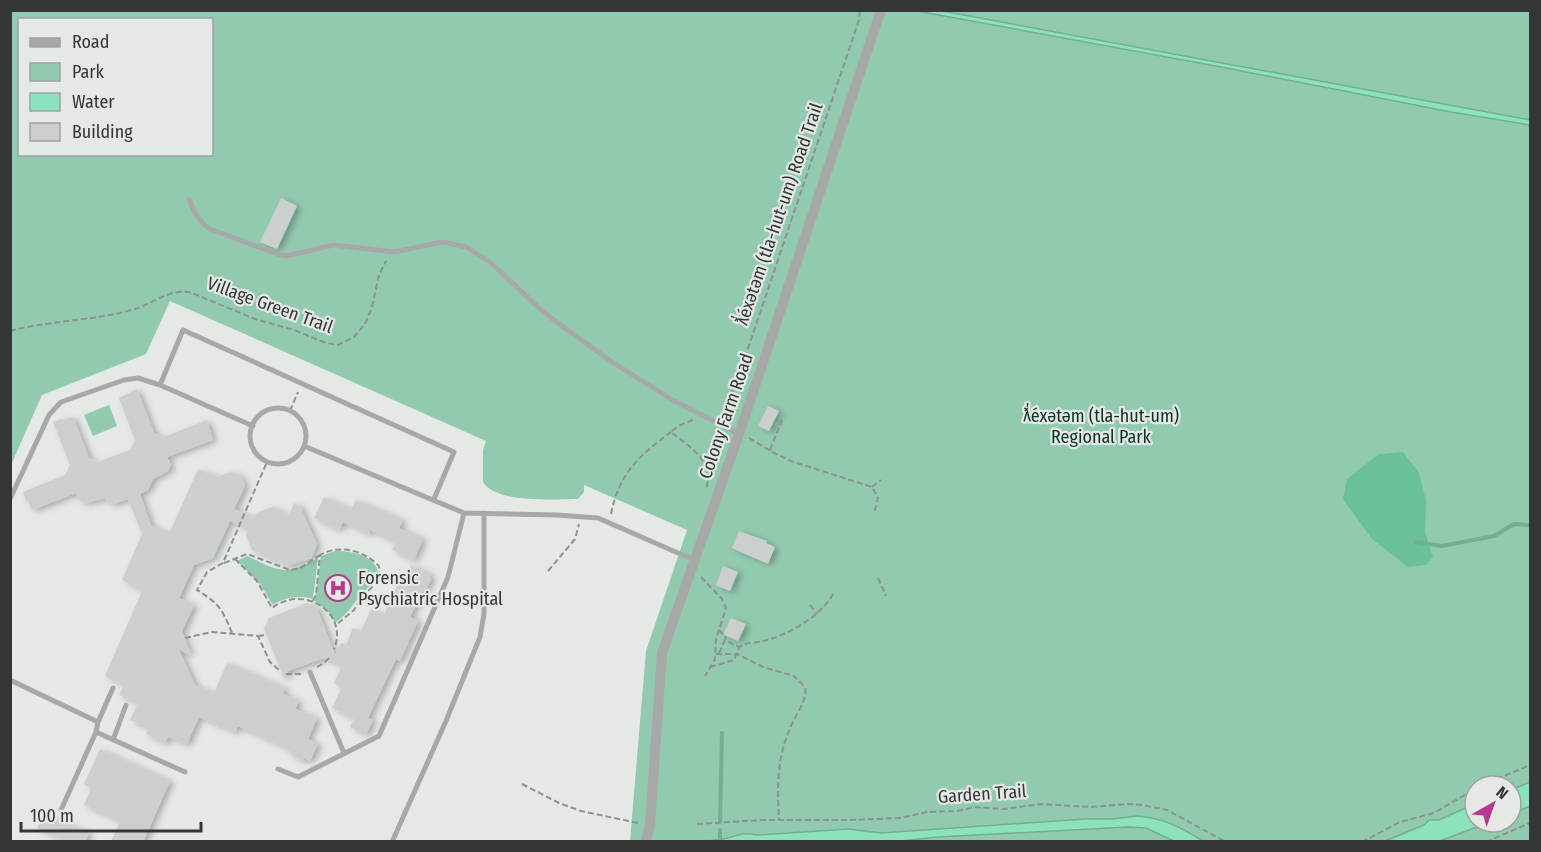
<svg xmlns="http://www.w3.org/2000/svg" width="1541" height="852" viewBox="0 0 1541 852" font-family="'Fira Sans Condensed',sans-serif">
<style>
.green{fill:#92cab0;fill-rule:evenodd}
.forest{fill:#69c09b}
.water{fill:#8ce2bd;stroke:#72af94;stroke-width:1.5}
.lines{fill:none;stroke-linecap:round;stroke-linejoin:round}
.stream{stroke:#72af94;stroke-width:4}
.building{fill:#cbcfcd;filter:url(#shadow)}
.path{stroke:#8d918f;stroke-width:2;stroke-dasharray:6 3;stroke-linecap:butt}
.service{stroke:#a7a9a8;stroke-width:5}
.minor{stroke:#a7a9a8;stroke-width:10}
.labels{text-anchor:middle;stroke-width:4.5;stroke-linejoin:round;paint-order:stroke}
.street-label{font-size:18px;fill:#353736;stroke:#e4e9e6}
.park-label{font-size:18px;fill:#0b3325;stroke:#e4e9e6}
.poi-label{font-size:18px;fill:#353736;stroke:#e4e9e6;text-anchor:start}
</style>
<defs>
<filter id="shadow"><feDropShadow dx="4" dy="2" stdDeviation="3" flood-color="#0004"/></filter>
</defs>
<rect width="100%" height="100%" fill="#e4e9e6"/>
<path class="green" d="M10,11h1520v829l-900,1 16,-190 41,-121 -103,-45v7l-6,7c-24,0 -81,5 -95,-17v-32l3,-9 -316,-140 -24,53 -104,41 -31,70zM20,20h192v134h-192zM1475,786h36v36h-36z
M109,405l8,21 -24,10 -9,-21z
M335,551c17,0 41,4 44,24 -3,8 -11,11 -16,18 -10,11 -15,21 -28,30l-7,-12 -13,-10 6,-45z
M247,556c32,15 39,21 71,2l-5,41c-15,-4 -28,-2 -40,6l-13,-21 -23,-23z"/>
<path class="forest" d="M1403,452l16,21 7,28 -1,31 8,25 -7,8 -18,2 -36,-28 -29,-40 4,-20 32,-25z"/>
<path class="water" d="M917,11h25l588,109v5l-79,-13 -230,-45z
M1530,782v24l-19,8v-24z
M1475,804v18h15l-50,19h-55l39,-16 5,-5h10z
M1137,816c27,2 43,11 66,25h-29l-28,-13 -18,-1 -190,10 -47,5 -199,-1c10,0 21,0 31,-2 14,-2 17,-8 34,-4l91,-6 33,4 204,-14h27z"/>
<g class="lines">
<path class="stream" d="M1416,542l26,4 52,-10 20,-12 16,1
M720,821l2,-88
M720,842v-12"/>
</g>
<path class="building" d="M281,198l16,8 -20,43 -17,-7z
M137,389l17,44 10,4 43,-17 6,20 -46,17 4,8 -3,6 -15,8 -5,11 -8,4 11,31 18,9 29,-65 19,8 14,-5 10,4 4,10 -11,23 20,9 2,-5 16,-6 17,8 5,-12 6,3 17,39 -6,13 -23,8 -36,-16 -6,-15 3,-6 -19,-8 -17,37 -19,7 -15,33 15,7 -12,26 9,24 -12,-5 16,35 19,8 13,-30 58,25 -2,6 16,7 -4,8 22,9 -9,21 10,5 -8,17 -6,-3 -1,3 -11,-5 1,-3 -7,-3 1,-2 -49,-22 -3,6 -36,-15 -12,27 -19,-7 -3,6 -19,-9 3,-6 -19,-8 8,-17 -19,-8 5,-10 -19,-9 37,-85 -20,-11 20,-46 -14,-35 -14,5 -6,-2 -3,-4 -19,5 -7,-3 -3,-7 -44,17 -4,-10 -2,1 -3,-9 42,-17 5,-10 -17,-43 9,-3 1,1 10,-3 16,41 9,4 32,-12 5,-10 -16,-42z
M768,406l11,5 -10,20 -11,-5z
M324,497l27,13 5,-10 47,20 -4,8 24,11 -9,21 -22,-10 4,-8 -26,-12 -1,4 -26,-12 -4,8 -25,-12z
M739,531l28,10 -1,2 9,4 -7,17 -36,-16z
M411,565l20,9 -2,4 2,1 -6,14 -3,-2 -12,26 8,4 -18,40 -4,-2 -28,59 5,2 -7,15 -16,-8 4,-9 -22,-10 10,-21 -8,-4 8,-17 -18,-8 -36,13 -4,8 -20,-51 5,-10 38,-15 10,5 18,47 6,-12 5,2 7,-17 8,3 10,-22 13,6 14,-31 4,2z
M723,566l15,6 -8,19 -14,-6z
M731,618l15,6 -8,17 -15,-7z
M100,749l70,32 -27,61h-32l9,-21 -36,-16 7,-17 -7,-4z
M43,813l46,20 -4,9h-17l-31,-14z"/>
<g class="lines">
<path class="path" d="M10,331c41,-11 85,-10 125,-22 18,-6 38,-22 57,-16l63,26 39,11 32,13 12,2 16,-8 11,-13 7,-17 7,-32 7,-14
M290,411l8,-19
M721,416l6,-10 13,-34 119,-352 1,-10
M693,420l-15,6 -7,6c21,17 43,28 35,58
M749,438l25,15 17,8 81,26 6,11 -4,16
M770,450l12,-30
M872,487l9,-7
M611,514c8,-41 28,-58 60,-82
M235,559l22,22 15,27c33,-25 77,6 62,41
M224,563l23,-9 43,16 10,-2 20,-13
M548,571l27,-32 4,-15
M701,577l21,22 4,9 -10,31 -1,20 -10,17
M878,578l8,18
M313,601l3,-6 4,-40c20,-11 43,-5 59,11l1,13 -19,19 -7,12 -18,15
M810,605l7,9
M719,630l7,7 -1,2
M232,633c-10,-24 -12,-29 -35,-43l10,-18 16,-9 44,-101
M258,636l9,-1
M185,638l27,-6 46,4 12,26 9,8
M719,653l6,-13 14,7
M716,654h21l26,13 31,9 11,11c3,13 -9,27 -14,39 -14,31 -14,60 -12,93
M317,667l7,-4 7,-7
M710,667l24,-7c2,-4 3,-10 6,-13 5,-5 16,-4 23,-6 24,-5 58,-25 70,-47
M286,674h15
M522,784l37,19 22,8 57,12
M1480,786l50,-21
M697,824l65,-4h88l51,-2 26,-6 31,-1 17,-4 29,2 37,-5 50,3 37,-3 14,1 25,5 59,32
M1362,842l38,-20 34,-9 41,-24
M1486,842l44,-19"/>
<path class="service" d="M189,199c5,13 9,22 21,30l70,26 7,1 46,-11 61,7 49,-10 23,5 24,15 51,48 21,16 50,36 59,37 68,35
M160,385l23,-55 271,122 -20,47
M250 436a28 28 0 1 1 56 0a28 28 0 1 1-56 0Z
M304,446l160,67 93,2 41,3 96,42
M10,499l39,-84 12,-13 63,-22 14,-2 22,7 93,41
M310,672l34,81
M10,680l88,42 -2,10 -35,78
M98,722l15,-34
M96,732l89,40
M113,740l13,-35
M278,769l20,8 81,-41 69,-159 16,-64
M392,842l54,-121 34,-84 4,-23v-101"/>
<path class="minor" d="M646,842l4,-17 12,-172 77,-219 142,-424"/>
</g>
<defs>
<symbol id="hospital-ring" viewBox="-11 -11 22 22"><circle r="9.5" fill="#e4e9e6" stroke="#b63a8b" stroke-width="1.5"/><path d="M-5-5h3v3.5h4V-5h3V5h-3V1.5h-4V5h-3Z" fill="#b63a8b"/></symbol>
</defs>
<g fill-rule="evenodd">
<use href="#hospital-ring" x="323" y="573" width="30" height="30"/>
</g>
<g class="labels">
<g class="street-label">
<text transform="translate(779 214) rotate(-71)" y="6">ƛ̓éxətəm (tla-hut-um) Road Trail</text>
<text transform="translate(270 305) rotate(20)" y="6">Village Green Trail</text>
<text transform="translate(726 416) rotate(-71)" y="6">Colony Farm Road</text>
<text transform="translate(982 794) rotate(-4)" y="6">Garden Trail</text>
</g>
<g class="park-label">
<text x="1101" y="422">ƛ̓éxətəm (tla-hut-um)<tspan x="1101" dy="21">Regional Park</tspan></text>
</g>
<g class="poi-label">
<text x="358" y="584">Forensic<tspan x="358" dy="21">Psychiatric Hospital</tspan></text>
</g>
</g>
<rect width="1541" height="852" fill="none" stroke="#353736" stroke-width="24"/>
<rect x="18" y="18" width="195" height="138" fill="#e4e9e6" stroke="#9ea2a0" stroke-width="1.5"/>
<rect x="30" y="38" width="30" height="9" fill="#a7a9a8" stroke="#9ea2a0" stroke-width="1.5"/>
<text x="72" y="48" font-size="18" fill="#353736">Road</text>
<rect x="30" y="63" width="30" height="18" fill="#92cab0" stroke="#9ea2a0" stroke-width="1.5"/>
<text x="72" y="78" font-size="18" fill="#353736">Park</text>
<rect x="30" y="93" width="30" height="18" fill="#8ce2bd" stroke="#9ea2a0" stroke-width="1.5"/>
<text x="72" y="108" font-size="18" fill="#353736">Water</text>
<rect x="30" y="123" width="30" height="18" fill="#cbcfcd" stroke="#9ea2a0" stroke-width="1.5"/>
<text x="72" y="138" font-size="18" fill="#353736">Building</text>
<g transform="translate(1493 804) rotate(40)"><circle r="28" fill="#e4e9e6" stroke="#9ea2a0" stroke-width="1.5"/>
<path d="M0-4.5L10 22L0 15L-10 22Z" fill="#b63a8b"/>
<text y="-9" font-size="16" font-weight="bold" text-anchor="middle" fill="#353736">N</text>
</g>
<path d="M21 822v9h180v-9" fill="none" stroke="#353736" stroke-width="3"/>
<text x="30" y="822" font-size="18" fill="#353736" stroke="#e4e9e6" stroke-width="4.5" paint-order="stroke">100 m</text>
</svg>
